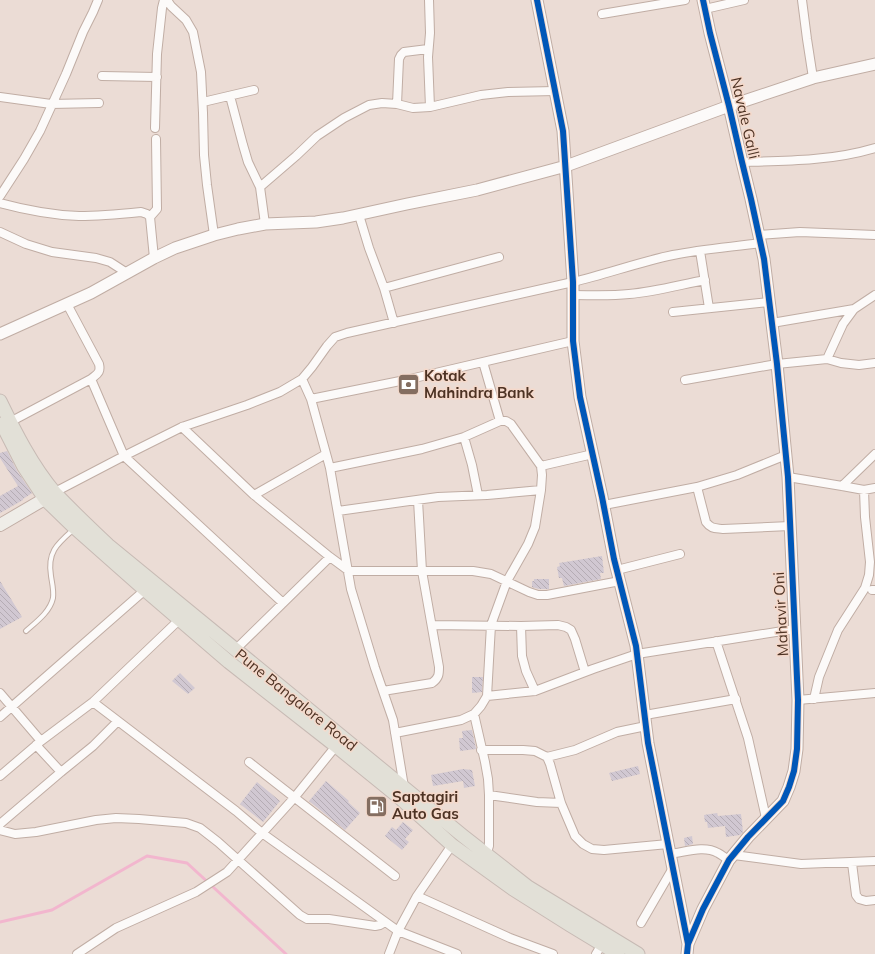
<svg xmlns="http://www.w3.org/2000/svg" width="875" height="954" viewBox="0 0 875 954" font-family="Mulish,sans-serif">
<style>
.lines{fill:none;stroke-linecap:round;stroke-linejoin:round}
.stream{stroke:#f2b6ce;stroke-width:3}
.building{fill:url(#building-back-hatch)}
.service-casing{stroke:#c0ada4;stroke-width:6}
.minor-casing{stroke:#c0ada4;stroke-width:10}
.tertiary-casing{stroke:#c0ada4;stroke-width:13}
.secondary-casing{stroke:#c0ada4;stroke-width:14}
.primary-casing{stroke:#c7bab4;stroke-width:15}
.service{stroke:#fcfaf9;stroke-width:4}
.minor{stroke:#fcfaf9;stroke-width:8}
.tertiary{stroke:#fcfaf9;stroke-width:11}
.secondary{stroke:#efede8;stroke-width:12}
.primary{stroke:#e2e0d7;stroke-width:13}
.cycleway-casing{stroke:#f5d9cb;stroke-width:8}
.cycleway{stroke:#0057b8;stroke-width:6}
.labels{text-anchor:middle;stroke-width:3;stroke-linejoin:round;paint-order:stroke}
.street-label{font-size:15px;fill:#4d3223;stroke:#f5d9cb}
.poi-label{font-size:15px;font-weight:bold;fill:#4d3223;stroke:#f5d9cb;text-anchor:start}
</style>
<defs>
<pattern id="building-back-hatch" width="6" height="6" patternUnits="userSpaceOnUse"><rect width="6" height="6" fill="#d1c8d2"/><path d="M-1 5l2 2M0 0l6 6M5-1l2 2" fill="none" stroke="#b5acb4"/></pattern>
</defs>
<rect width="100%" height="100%" fill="#ebdcd5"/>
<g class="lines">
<path class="stream" d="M0,922l52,-12 95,-54 40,7 99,91"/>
</g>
<path class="building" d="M7,451l10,20 15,22 -9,6v1l-23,13v-17l18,-10 -18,-28v-5z
M602,556l2,17h-4l1,6 -37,7 -2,-8h-3l-2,-11 3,-1 -1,-3z
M534,579h15v10h-10l-7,-2v-6h2z
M0,581l22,36 -22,12z
M180,673l15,15 -7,6 -16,-13z
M472,677h11l-1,15 -10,1z
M472,730l4,19 -16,2 -1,-13h4l-1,-7z
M638,766l2,8 -28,7 -3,-8z
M463,769l9,1 3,16 -11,2 -1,-7 -30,5 -2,-11z
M326,781l23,20 -1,1 12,11 -15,17 -36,-29z
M257,782l23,19 -17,21 -23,-18z
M717,813l1,3 23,-2 2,18 -3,3 -14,2 -1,-11 -17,2 -1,-6h-2l-1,-7z
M403,822l10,8 -8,9 4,3 -7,8 -17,-14 7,-9 4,3z
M692,836l1,8 -8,2 -1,-8z"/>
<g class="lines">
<defs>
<path id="service" d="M26,631c10,-9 24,-19 27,-33 1,-8 -1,-15 -2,-22 -4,-24 6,-32 23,-47"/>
<path id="minor" d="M167,0l4,6 15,14 7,12 8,40 2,41 1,42 3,30 7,50
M429,0l1,33 -2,24 2,50
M802,0l5,39 6,39
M705,9l39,-9
M602,14l83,-14
M102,76l55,1
M230,96l13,49 5,17 12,25 5,37
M0,97l51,7 48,-1
M203,102l51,-12
M397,104l2,-45 2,-4 3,-3 24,-3
M155,128l2,-74 5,-46 2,-8
M742,162c44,-1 90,-1 133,-14
M260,187l36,-31 21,-20 27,-18 25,-13 13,-2 15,1 16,4 17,-1 51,-12 27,-3 47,-1
M0,196l24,-37 16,-28 26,-57 17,-42 10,-20 5,-12
M0,203c26,7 52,12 79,13 21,0 42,-2 62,-4l6,2 3,3 4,41
M359,215l10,33 15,40 10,35
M150,217l7,-8 -1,-70
M0,232l26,12 26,8 44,6 14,4 17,11
M759,235l41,-3 75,3
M700,251l9,57
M384,288l115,-31
M573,295c19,0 37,1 56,-1 25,-2 50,-9 76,-14
M673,312l96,-10
M772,323l82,-14
M827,359l16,-35 11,-15 21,-14
M483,362l17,59
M91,379l33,77 159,147
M302,379l9,20 19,69 21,121 24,79 18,52 11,67
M685,380l92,-16 50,-5 14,4 18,2 16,-2
M311,399l99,-20 163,-38
M10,422l81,-43c6,-5 10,-6 8,-15l-32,-60
M182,427l72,68 76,62 19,14h124l18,3 38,18 9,3h9l73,-14
M464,437l8,28 6,30
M541,466l52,-12
M330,468l92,-19 42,-12 36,-16h6l5,3 30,42 1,9 -1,15 -54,5 -49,2 -100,14
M788,477l54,9 22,4 11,-2
M842,486l33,-32
M697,487l9,35c5,7 9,6 17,7l67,-3
M55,492l69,-36 58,-29 65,-22 33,-13 22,-13 10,-12 15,-21 8,-9 12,-4 226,-51c34,-8 66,-20 100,-27 29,-6 59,-8 88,-12
M254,495l72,-41
M604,505l93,-18 40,-12 49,-20
M617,570l63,-16
M872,590h3
M432,625l89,1 37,-1 8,2 5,3 4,9 10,33
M521,626l1,30 4,15 9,20
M716,641l32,97 18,80
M235,650l95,-93
M383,691l49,-8c7,-5 7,-9 7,-16l-17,-96 -4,-71
M0,693l41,48
M487,696l48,-5 58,-22 44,-15 158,-25
M814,699l5,-22 19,-47 27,-42 4,-13 1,-13 -5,-45 -1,-27
M798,700l77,-7
M93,702l143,109 26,22 136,98 59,23
M474,714l11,48 3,17 1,16v51l-3,9
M645,715l91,-16
M0,717l145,-127
M395,733l66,-13 13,-6 7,-8 6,-10 4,-71 16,-44 21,-37 7,-17 6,-37
M36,745l25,27
M481,750h42l12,1 12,6 3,7 11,39 14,33 8,8 9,5 12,1 64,-6
M547,757l28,-7 42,-18 29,-6
M249,762l146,114
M0,776l41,-35 52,-39 86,-82
M489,795l48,7 24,1
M0,824l61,-52 32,-26 25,-25
M0,830l15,4 21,-2 60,-12 20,-2 23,1 47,4 14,5 18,14 82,73 7,4h22l46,7 5,-1 5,-3
M670,854c16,-2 34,-9 48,-1 4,2 7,5 11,7
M734,855l67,9 74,-3
M852,863l4,32 3,4 7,2 9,-1
M417,896l93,42 43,16
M641,923l32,-55
M77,954l39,-26 80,-36 31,-20 67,-74 42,-52
M389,954l9,-23 19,-35 35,-51
M596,954l6,-10"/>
<path id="tertiary" d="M537,0l26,131 10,151v59l7,56 22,100 12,62 22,87 12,97 40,201
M0,334l91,-41 63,-35 21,-10 39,-13 24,-6 27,-5 51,-2 27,-4 64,-14 70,-14 89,-24 163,-60 84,-28 62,-14
M687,954l1,-10 15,-35 26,-49 19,-23 35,-36 6,-14 5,-16 3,-22 1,-49 -10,-223 -11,-113 -13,-105 -13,-60 -9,-37 -13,-56 -19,-73 -7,-33"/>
<path id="secondary" d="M0,525l53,-31"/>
<path id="primary" d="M0,401c15,31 32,65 55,92 17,18 35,35 53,52l355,291 65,51 110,67
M2,424l22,43 21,32 30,29 70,62 84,72 107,84 64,52 52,47 61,44 57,36 48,29"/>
</defs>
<use href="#service" class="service-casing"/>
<use href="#minor" class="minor-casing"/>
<use href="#tertiary" class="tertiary-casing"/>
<use href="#secondary" class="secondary-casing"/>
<use href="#primary" class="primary-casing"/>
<use href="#service" class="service"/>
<use href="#minor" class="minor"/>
<use href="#tertiary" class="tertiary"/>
<use href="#secondary" class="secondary"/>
<use href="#primary" class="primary"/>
<defs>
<path id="cycleway" d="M537,0l26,131 10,151v59l7,56 22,100 12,62 22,87 12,97 40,201
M687,954l1,-10 15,-35 26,-49 19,-23 35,-36 6,-14 5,-16 3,-22 1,-49 -10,-223 -11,-113 -13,-105 -13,-60 -9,-37 -13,-56 -19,-73 -7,-33"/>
</defs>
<use href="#cycleway" class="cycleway-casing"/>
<use href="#cycleway" class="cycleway"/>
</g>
<defs>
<symbol id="bank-square" viewBox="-11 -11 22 22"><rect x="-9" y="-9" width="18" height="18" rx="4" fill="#846e61" stroke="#f5d9cb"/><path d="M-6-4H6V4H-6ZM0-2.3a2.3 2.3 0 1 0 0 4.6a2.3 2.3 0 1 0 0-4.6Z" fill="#fff"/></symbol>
<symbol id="fuel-square" viewBox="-11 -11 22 22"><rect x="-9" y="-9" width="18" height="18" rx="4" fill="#846e61" stroke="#f5d9cb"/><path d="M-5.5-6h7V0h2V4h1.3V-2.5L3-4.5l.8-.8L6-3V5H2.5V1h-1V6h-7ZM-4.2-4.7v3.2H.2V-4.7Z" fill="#fff"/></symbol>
</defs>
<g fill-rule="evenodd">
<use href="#bank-square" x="396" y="372" width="25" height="25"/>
<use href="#fuel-square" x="364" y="794" width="25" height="25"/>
</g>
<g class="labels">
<g class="street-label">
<text transform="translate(745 118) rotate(77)" y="5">Navale Galli</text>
<text transform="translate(781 614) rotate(-93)" y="5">Mahavir Oni</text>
<text transform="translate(296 700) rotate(39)" y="5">Pune Bangalore Road</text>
</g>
<g class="poi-label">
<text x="424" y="381">Kotak<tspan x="424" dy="17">Mahindra Bank</tspan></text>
<text x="392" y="802">Saptagiri<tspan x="392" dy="17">Auto Gas</tspan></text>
</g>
</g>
</svg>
